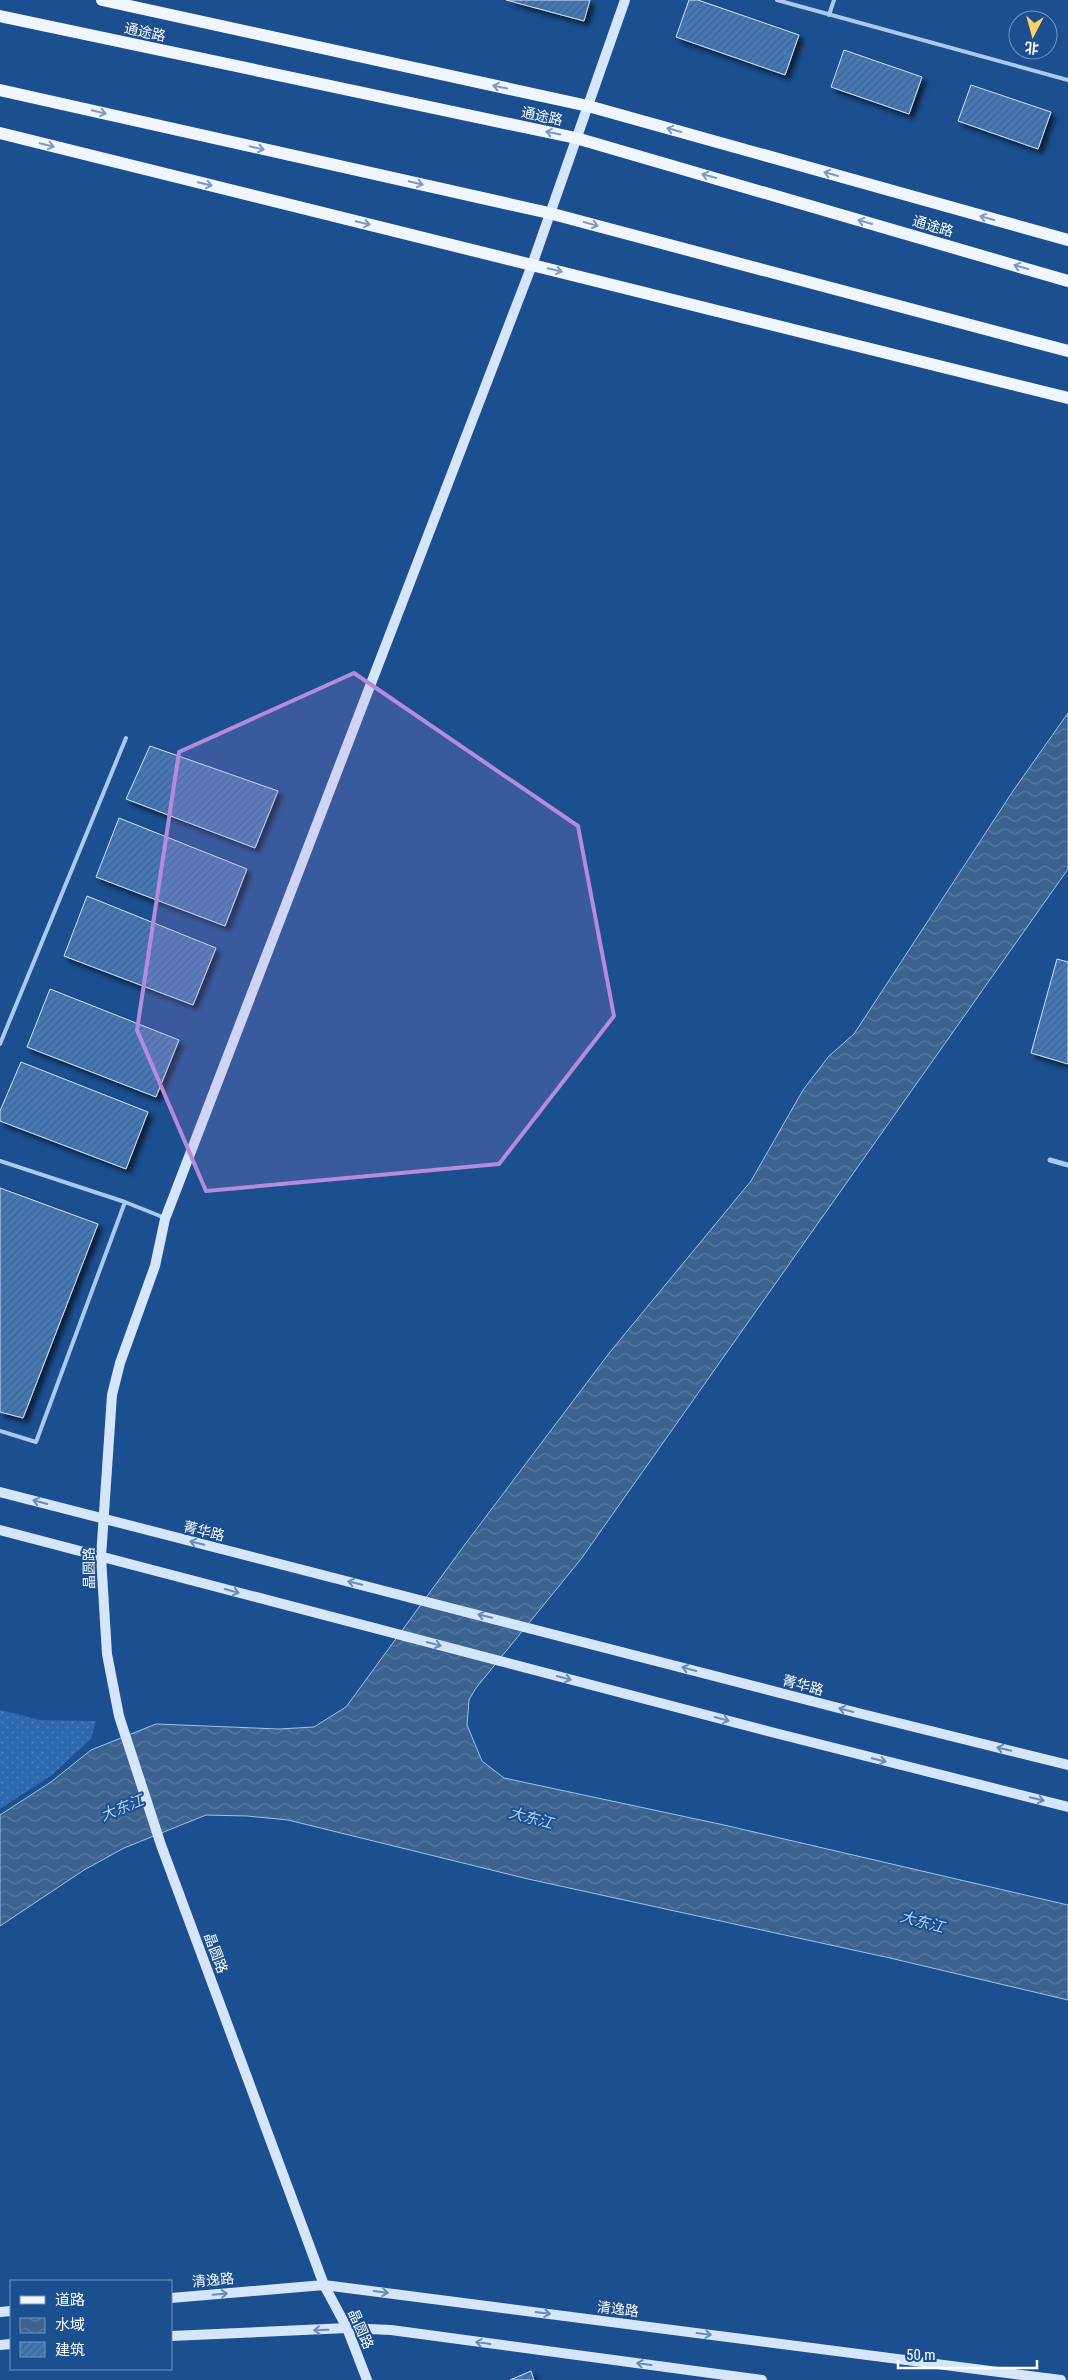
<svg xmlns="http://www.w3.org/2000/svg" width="1068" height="2380" viewBox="0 0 1068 2380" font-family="'Roboto Condensed','Noto Sans SC',sans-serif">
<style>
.grass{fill:url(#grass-dots)}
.water{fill:url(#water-waves);stroke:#9cc4f0}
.building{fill:url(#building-hatch);stroke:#cfe3fa;filter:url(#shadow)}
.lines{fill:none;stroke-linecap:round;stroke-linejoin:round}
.lane{stroke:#a9c9ee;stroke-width:4}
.street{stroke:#a9c9ee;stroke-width:5}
.secondary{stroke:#d6e6fa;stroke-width:10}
.primary{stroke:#f0f6ff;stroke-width:12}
.oneway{stroke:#7b9ac1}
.oneway2{stroke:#668bba}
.marked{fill:#b68bdc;fill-opacity:0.2;stroke:#b68bdc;stroke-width:4;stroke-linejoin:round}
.labels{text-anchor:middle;stroke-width:4;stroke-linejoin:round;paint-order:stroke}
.street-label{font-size:14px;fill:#fff;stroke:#1b4f8f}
.water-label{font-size:15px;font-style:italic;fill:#b5d3f5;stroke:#1b4f8f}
</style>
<defs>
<pattern id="grass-dots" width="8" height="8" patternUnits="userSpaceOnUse" patternTransform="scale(1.25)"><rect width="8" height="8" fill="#2e69ad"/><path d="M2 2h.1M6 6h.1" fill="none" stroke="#4d80b9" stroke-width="1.8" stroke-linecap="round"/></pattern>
<pattern id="water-waves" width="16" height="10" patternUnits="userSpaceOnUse" patternTransform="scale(1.25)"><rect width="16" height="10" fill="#3c6290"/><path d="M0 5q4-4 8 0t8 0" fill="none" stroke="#597aa1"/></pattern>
<pattern id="building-hatch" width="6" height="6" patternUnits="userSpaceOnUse" patternTransform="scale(1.25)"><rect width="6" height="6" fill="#4478b7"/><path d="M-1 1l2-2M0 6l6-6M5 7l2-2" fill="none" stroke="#486282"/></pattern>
<filter id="shadow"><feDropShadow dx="4.5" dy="4.5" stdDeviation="2.5" flood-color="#0009"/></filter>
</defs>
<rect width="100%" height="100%" fill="#1b4f8f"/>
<path class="grass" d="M0,1710l40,10 56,1 -5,18 -39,36 -52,34z"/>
<path class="water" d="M1068,713v156l-487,690 -105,129 -7,12 -2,25 15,36 22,17 220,47 344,80v95l-178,-42 -362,-79 -240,-59 -41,-4 -41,-1 -82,33 -40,22 -84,56v-111l51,-33 40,-32 65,-26 123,5 35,-2 32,-20 120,-164 144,-191 141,-171 52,-91 26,-34 25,-22 159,-243z"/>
<path class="building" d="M506,0h84l-6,21z
M689,0h9l101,35 -14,40 -109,-38z
M844,50l78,27 -13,37 -78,-27z
M971,85l80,27 -13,37 -80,-28z
M150,746l128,45 -23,57 -129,-49z
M119,818l128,51 -22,57 -129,-49z
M87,896l129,52 -23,57 -129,-49z
M1057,959l11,3v102l-37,-11z
M50,989l129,51 -23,57 -129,-50z
M21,1062l127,50 -22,57 -126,-48v-10z
M0,1188l98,36 -75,194 -23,-6z
M531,2371l3,9h-24z"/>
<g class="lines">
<path class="lane" d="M777,0l291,80
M829,15l5,-15
M0,1044l126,-306
M0,1161l125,41 -89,240 -36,-11
M125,1202l40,16"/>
<path class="street" d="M1050,1160l18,5"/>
<path class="secondary" d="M0,1492l858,221 210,52
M0,1530l775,203 293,74
M171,2298l153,-13 737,95
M0,2312l11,-1
M171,2336l176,-8 44,2 371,50
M0,2345l11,-1
M367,2380l-20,-52 -23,-43 -163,-440 -42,-129 -12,-62 -6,-97 11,-162 8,-32 35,-97 10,-47 367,-954 93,-265"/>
<path class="primary" d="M102,0l486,106 480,134
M0,16l576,122 492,143
M0,90l549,123 519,138
M0,133l1068,265"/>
</g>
<defs><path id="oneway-shaft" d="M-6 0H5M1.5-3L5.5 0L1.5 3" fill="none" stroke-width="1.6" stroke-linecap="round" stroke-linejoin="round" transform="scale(1.25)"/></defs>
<g class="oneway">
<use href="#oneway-shaft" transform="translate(500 87) rotate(-168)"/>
<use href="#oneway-shaft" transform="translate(99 112) rotate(13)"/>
<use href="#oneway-shaft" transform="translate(674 130) rotate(-164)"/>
<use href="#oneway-shaft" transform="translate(553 133) rotate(-168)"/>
<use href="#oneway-shaft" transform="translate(47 145) rotate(14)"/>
<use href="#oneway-shaft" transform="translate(257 148) rotate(13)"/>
<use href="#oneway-shaft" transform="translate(831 174) rotate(-164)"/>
<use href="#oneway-shaft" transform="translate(709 176) rotate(-164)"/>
<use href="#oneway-shaft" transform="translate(416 183) rotate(13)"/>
<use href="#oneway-shaft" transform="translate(205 184) rotate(14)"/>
<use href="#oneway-shaft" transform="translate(987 218) rotate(-165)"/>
<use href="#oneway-shaft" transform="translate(865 222) rotate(-164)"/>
<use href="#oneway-shaft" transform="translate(363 223) rotate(14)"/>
<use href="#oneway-shaft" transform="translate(591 224) rotate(15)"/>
<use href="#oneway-shaft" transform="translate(1021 267) rotate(-164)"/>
<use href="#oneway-shaft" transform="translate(555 270) rotate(14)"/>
</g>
<g class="oneway2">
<use href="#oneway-shaft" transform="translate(40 1502) rotate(-165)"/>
<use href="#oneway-shaft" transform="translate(197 1543) rotate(-166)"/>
<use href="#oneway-shaft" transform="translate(355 1583) rotate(-166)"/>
<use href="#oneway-shaft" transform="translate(232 1591) rotate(15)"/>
<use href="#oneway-shaft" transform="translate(485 1616) rotate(-166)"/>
<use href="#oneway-shaft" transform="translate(434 1644) rotate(15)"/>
<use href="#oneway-shaft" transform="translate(689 1669) rotate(-165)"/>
<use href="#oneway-shaft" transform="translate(564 1678) rotate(15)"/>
<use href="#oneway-shaft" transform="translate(846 1710) rotate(-165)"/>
<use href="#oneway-shaft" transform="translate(722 1719) rotate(15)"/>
<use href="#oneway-shaft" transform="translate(1004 1749) rotate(-166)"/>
<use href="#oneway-shaft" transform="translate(879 1760) rotate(14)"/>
<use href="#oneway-shaft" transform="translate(1037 1799) rotate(14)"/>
<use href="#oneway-shaft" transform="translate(381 2292) rotate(7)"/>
<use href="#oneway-shaft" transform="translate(220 2294) rotate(-5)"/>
<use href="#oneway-shaft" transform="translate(543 2313) rotate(7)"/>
<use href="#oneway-shaft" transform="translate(321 2330) rotate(178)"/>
<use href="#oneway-shaft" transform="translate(704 2334) rotate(7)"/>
<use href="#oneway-shaft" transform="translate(483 2343) rotate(-172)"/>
<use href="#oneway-shaft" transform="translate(644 2364) rotate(-172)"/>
</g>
<path class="marked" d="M354,673l224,153 36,190 -115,148 -293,27 -69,-161 42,-278z"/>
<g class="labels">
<g class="street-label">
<text transform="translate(145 32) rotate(12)" y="5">通途路</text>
<text transform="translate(542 116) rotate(12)" y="5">通途路</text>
<text transform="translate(933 226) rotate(16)" y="5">通途路</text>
<text transform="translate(204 1531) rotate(14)" y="5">菁华路</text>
<text transform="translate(89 1568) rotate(-91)" y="5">晶圆路</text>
<text transform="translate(803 1685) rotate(15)" y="5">菁华路</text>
<text transform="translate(216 1953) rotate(70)" y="5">晶圆路</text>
<text transform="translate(213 2280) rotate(-5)" y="5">清逸路</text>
<text transform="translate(618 2309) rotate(7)" y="5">清逸路</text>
<text transform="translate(361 2329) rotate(66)" y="5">晶圆路</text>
</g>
<g class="water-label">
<text transform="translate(122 1808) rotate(-22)" y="5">大东江</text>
<text transform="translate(531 1818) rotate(15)" y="5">大东江</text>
<text transform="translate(922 1922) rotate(15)" y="5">大东江</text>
</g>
</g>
<rect x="10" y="2280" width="162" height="90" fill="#1b4f8f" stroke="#7695bc"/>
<rect x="20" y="2296" width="25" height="8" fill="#f0f6ff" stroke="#7695bc"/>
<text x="55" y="2305" font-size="15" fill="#ffffff">道路</text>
<rect x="20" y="2318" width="25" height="15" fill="url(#water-waves)" stroke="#7695bc"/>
<text x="55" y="2330" font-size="15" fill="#ffffff">水域</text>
<rect x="20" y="2342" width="25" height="15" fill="url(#building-hatch)" stroke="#7695bc"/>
<text x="55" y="2355" font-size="15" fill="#ffffff">建筑</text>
<g transform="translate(1033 35) rotate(186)"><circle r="24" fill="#1b4f8f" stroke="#7695bc"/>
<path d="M0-4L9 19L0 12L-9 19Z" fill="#ffd166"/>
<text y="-8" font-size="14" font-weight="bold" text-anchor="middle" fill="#ffffff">北</text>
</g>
<path d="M898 2360v8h139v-8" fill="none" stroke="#ffffff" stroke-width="2.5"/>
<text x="906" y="2360" font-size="15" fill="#ffffff" stroke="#1b4f8f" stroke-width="4" paint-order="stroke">50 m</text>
</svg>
